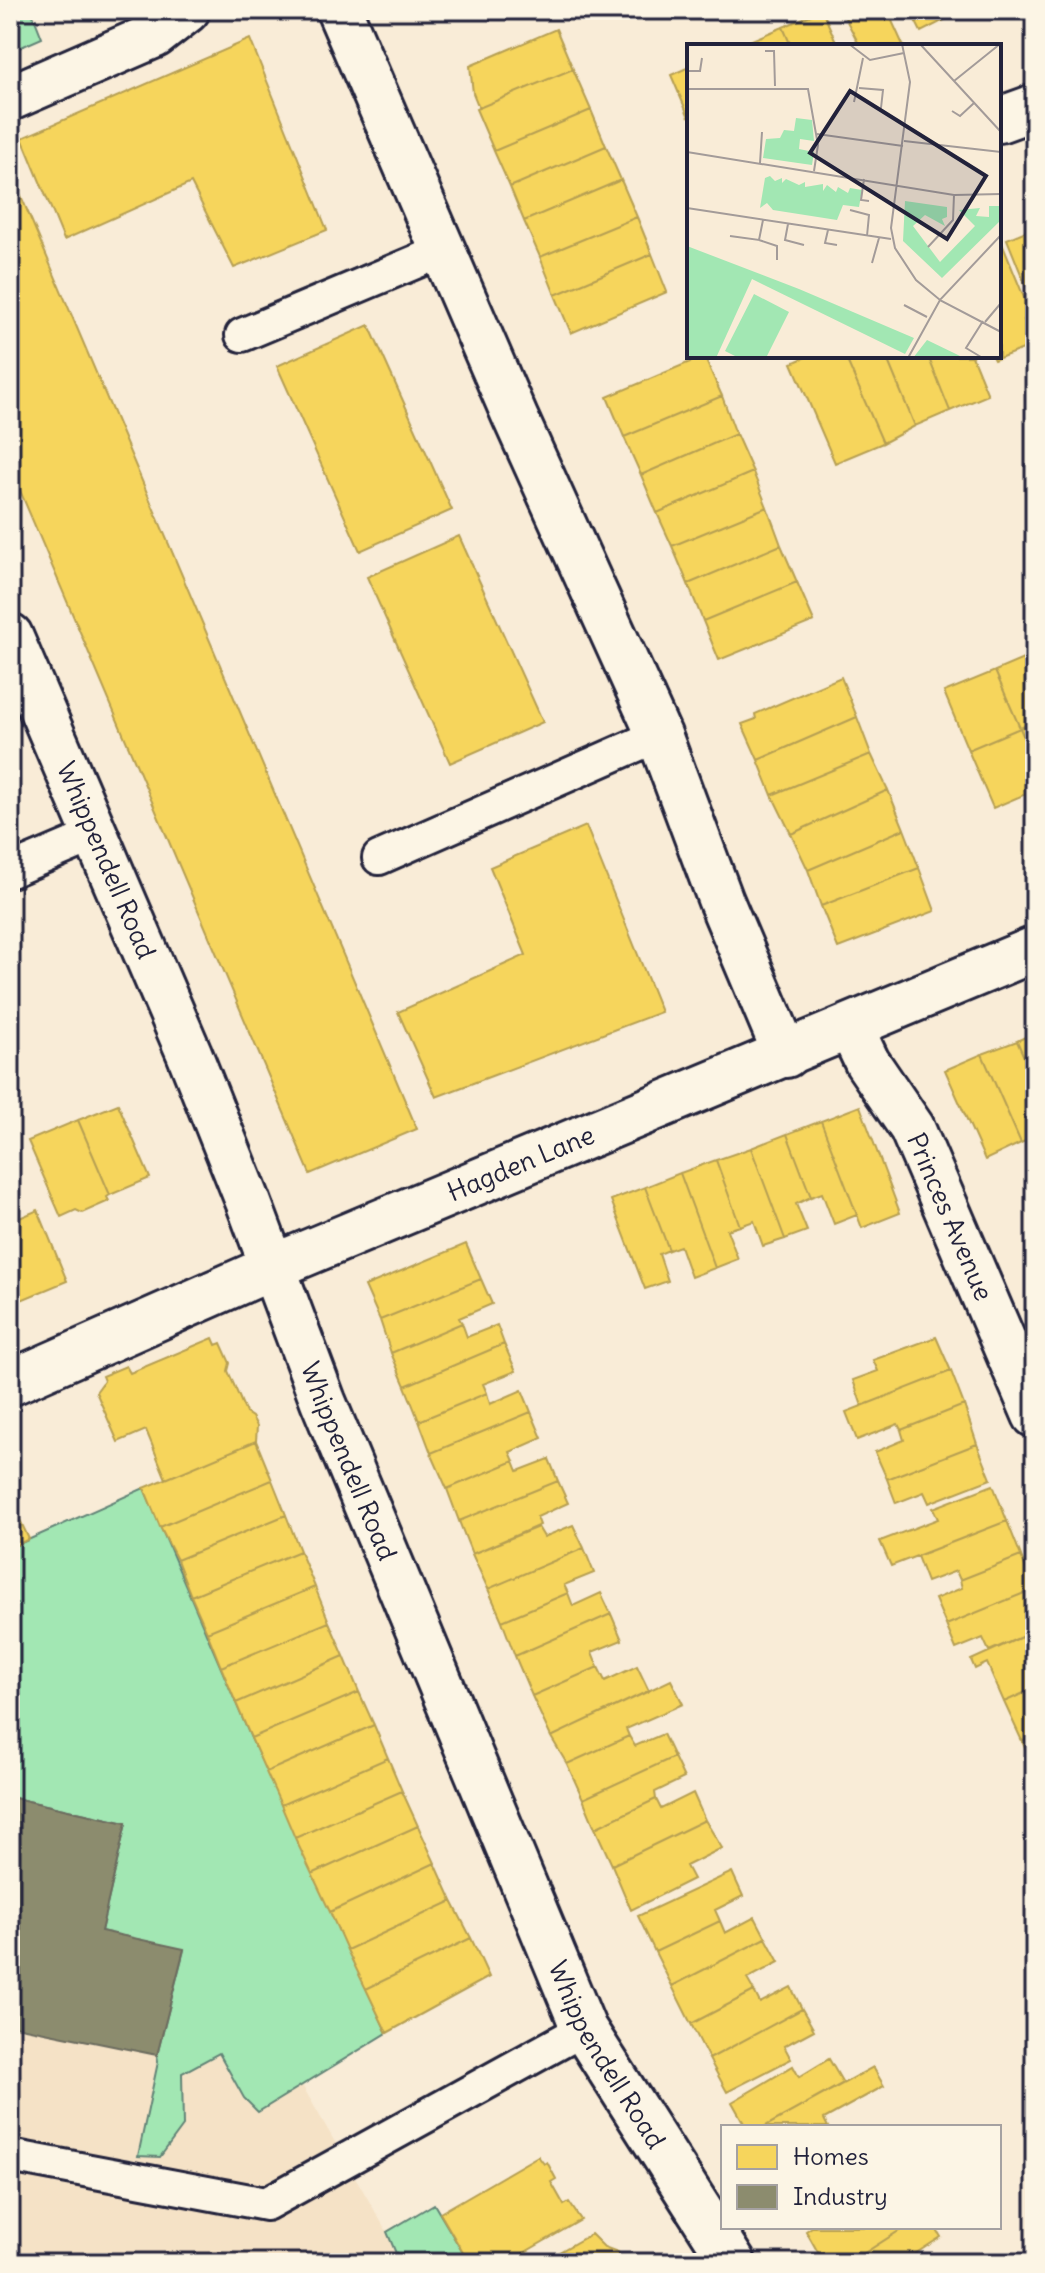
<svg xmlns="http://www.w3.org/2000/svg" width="1045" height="2273" viewBox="0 0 1045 2273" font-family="Delius,sans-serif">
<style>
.built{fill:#f5e2c6}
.green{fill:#a2e7b3;stroke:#628477;stroke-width:2}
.homes{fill:#f6d55c;stroke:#b69f52;stroke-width:2}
.industry{fill:#8c8c6e;stroke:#6c6c5f;stroke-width:2}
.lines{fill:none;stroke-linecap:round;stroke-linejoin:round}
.lane-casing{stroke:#22223b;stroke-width:38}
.street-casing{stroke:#22223b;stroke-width:50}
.secondary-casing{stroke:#22223b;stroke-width:50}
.lane{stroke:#fcf5e5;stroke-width:32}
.street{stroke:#fcf5e5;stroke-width:44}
.secondary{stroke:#fcf5e5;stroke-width:44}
.labels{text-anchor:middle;stroke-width:8;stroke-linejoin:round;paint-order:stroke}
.street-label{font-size:26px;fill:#22223b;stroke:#fcf5e5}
.inset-road{fill:none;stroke:#a39b99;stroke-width:2}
.view{fill:#22223b;fill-opacity:0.15;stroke:#22223b;stroke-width:4}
.inset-edge{fill:none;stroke:#22223b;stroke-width:4}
</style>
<rect width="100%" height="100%" fill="#f9ecd7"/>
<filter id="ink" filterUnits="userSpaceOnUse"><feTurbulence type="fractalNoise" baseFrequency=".0125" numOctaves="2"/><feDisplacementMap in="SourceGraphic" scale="16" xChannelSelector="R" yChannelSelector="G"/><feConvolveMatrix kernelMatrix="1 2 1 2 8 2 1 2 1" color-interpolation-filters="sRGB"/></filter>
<g filter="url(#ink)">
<path class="built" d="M98,1699l208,393 81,140 11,31h-388v-539z"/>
<path class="green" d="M10,10h21l11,28 -32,14z
M144,1488l107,250 136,295 -129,79 -14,-14 -25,-45 -37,20 1,53 -23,31 -22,-1 20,-94 -1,-7 27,-105 -83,-19 25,-108 -116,-26v-249z
M434,2204l35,59h-69l-13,-31z"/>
<path class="homes" d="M822,10l16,36h-47l-8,-19z
M841,10h69l-18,11 11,24 -43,1z
M910,10h36l4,7 -29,15z
M783,27l8,19h-42l-2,-4z
M556,29l17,40 -94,39 -6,-15 -3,-27z
M250,39l77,191 -93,38 -43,-85 -127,57 -42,-102z
M689,67v50l-18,-42z
M573,69l18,41 -97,41 -18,-42z
M591,110l15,36 -96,41 -16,-36z
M606,146l15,34 -97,41 -14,-34z
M10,170l407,959 -107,45 -300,-707z
M621,180l16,37 -97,40 -16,-36z
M637,217l15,37 -97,41 -15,-38z
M1035,227v82l-28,-70z
M1001,241l31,76 -8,3 10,25 -40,15 -2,-4h7v-114z
M652,254l15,38 -96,41 -16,-38z
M369,325l83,185 -92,41 -83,-185z
M704,356l18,40 -98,41 -17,-40z
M808,356h37l38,87 -48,20 -43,-100z
M845,356h41l29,70 -32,17z
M886,356h42l22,55 -35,15z
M928,356h44l16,39 -38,16z
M722,396l14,38 -95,41 -17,-38z
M736,434l17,38 -96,41 -16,-38z
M753,472l14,35 -95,39 -15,-33z
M767,507l14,38 -93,39 -16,-38z
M459,536l84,186 -93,41 -83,-186z
M781,545l16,37 -94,39 -15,-37z
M797,582l17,39 -95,39 -16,-39z
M1035,654v68l-15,6 -25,-57z
M995,671l25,57 -52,22 -24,-58z
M841,677l16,40 -99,43 -16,-36 14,-5 -1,-5z
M857,717l14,37 -99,41 -14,-35z
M1035,722v42l-15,-36z
M1020,728l15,36v26l-42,18 -25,-58z
M871,754l17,36 -97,44 -19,-39z
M888,790l16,39 -96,41 -17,-36z
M586,826l75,186 -225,85 -38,-85 128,-57 -36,-88z
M904,829l15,39 -98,38 -13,-36z
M919,868l16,43 -97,37 -17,-42z
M1035,1032v50l-18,-41z
M1017,1041l18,41v24l-6,3 6,13v15l-14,6 -39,-89z
M982,1054l39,89 -36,17 -40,-90z
M118,1104l32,74 -40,17 -32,-75z
M860,1106l40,107 -38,15 -41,-107z
M78,1120l32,75 -3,2 2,4 -27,12 -6,-3 -15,7 -33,-76z
M821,1121l36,94 -23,9 -12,-31 -11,4 -24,-63z
M787,1134l24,63 -15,7 11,27 -22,8 -34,-91z
M751,1148l34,91 -22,7 -9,-25 -14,5 -24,-66z
M716,1160l24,66 -13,4 11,29 -23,9 -35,-95z
M680,1173l35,95 -24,9 -11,-31 -11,4 -24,-63z
M645,1187l24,63 -10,4 9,27 -23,8 -34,-89z
M38,1210l29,71 -53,22 -4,-9v-72z
M466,1244l15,35 -101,41 -15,-34z
M481,1279l11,25 -33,14 3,5 -71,30 -11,-33z
M462,1323l5,14 30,-12 7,19 -99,42 -14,-33z
M936,1337l15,34 -89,35 -9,-26 25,-9 -5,-11z
M213,1338l3,7 5,-2 9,20 -2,8 18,42 6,4 5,9 -1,15 -90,38 -20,-49 -28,12 -22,-50 8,-11 -2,-5 24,-10 4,7z
M504,1344l12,27 -33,13 4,9 -68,28 -14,-35z
M951,1371l13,34 -63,25 -3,-6 -41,16 -11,-28z
M522,1390l9,22 -100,41 -12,-32 68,-28 3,11z
M964,1405l13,39 -90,35 -12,-27 29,-12 -3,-10z
M531,1412l11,26 -32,14 4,9 -67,28 -16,-36z
M256,1441l16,39 -112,47 -16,-39z
M977,1444l14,35 -62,24 -5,-11 -28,11 -9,-24z
M549,1459l9,22 -99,40 -12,-32 67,-28 4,10z
M272,1480l14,35 -109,45 -17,-33z
M558,1481l10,22 -31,14 3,8 -68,29 -13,-33z
M993,1485l14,36 -116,45 -11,-25 58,-22 -5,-11z
M10,1499l19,40 -19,9z
M286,1515l14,36 -109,45 -14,-36z
M1007,1521l14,35 -61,24 -4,-9 -29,11 -10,-26z
M573,1525l11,23 -96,41 -16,-35 66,-27 6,10z
M584,1548l10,25 -30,12 4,8 -66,28 -14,-32z
M300,1551l15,36 -108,45 -16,-36z
M1021,1556l13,33 -88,36 -11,-26 27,-11 -2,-8z
M315,1587l14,35 -108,45 -14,-35z
M1034,1589l1,42 -46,20 -6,-13 -27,11 -10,-24z
M568,1593l5,13 28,-13 10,21 -96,42 -13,-35z
M611,1614l11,26 -30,12 6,15 -66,29 -17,-40z
M329,1622l15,34 -108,47 -15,-36z
M1035,1631v57l-31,14 -17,-39 -12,6 -4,-9z
M344,1656l15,36 -108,46 -15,-35z
M637,1666l12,25 -98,46 -19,-41 66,-29 7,14z
M671,1680l12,24 -57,25 3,7 -62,28 -16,-27z
M1035,1688v47l-13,6 -18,-39z
M359,1692l15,33 -108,47 -15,-34z
M374,1725l14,33 -107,47 -15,-33z
M663,1734l11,23 -91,42 -16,-35 62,-28 6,10z
M1035,1735v36l-13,-30z
M674,1757l10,21 -29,14 1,7 -61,29 -12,-29z
M388,1758l14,33 -107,47 -14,-33z
M402,1791l16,35 -106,48 -17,-36z
M693,1793l12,27 -93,45 -17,-37 61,-29 5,10z
M705,1820l17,28 -36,18 7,13 -62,31 -19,-45z
M418,1826l17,37 -105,49 -18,-38z
M435,1863l17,38 -105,49 -17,-38z
M732,1872l11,24 -28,14 5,11 -65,31 -17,-36z
M452,1901l19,37 -105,51 -19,-39z
M755,1917l11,21 -94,48 -17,-34 65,-31 5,12z
M471,1938l18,39 -102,56 -21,-44z
M766,1938l13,24 -32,17 7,12 -63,33 -19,-38z
M791,1987l11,22 -93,50 -18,-35 63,-33 6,12z
M802,2009l12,21 -30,16 7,13 -64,33 -18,-33z
M829,2059l14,24 -79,44h-18l-14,-25 61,-36 6,11z
M873,2067l11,19 -60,33 4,8h-64z
M538,2156l6,8 3,-2 9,17 -5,3 13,23 5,-3 12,18 -75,43h-37l-29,-50z
M812,2227h93l-56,36h-25l-18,-32z
M905,2227h30l6,10 -37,24 1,2h-56z
M591,2234l13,13 14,5 7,11h-85z"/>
<path class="industry" d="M10,1797l116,26 -25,108 83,18 -27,106 -147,-30z"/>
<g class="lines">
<defs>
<path id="lane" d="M242,335l202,-85
M379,858l280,-123
M10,871l85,-36
M10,2156l256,48 318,-175"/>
<g id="street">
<path d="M339,10l176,407 144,318 62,166 65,154"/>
<path d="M10,98l145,-63 32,-25"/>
<path d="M999,120l36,-13"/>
<path id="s1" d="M851,1028l16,34 45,66 123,287"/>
</g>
<g id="secondary">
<path id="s2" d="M10,636l179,417 59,148 75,200 261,628 149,234"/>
<path id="s3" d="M10,1383l263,-116 762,-318"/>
</g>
</defs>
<use href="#lane" class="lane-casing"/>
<use href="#street" class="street-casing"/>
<use href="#secondary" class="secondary-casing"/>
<use href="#lane" class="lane"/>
<use href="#street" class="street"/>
<use href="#secondary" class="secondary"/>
</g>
</g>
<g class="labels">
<g class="street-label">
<text dy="9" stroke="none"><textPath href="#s2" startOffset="244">Whippendell Road</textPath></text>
<text dy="9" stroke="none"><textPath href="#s3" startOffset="556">Hagden Lane</textPath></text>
<text dy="9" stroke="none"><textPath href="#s1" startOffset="214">Princes Avenue</textPath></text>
<text dy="9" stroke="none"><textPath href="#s2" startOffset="892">Whippendell Road</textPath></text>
<text dy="9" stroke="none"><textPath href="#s2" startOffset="1540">Whippendell Road</textPath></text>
</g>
</g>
<g transform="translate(687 44)">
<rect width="314" height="314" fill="#f9ecd7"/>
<path d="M109,74l16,2 2,21 -14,-2 -1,10 15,3 -2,13 -49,-7 3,-19 14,-1 4,-8 10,1zM83,132l5,5 7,-3v5l4,-4 13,6 6,-3v5l18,-3v7l4,-6 9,7 2,-5 10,6 2,-5 12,2 -3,17 -16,-2 -6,15 -64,-10 -6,-7 -7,5 5,-30zM218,157l42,6v10l-5,2 3,7 -20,-11 -12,11 27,36 35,-36 -16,-16 21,-2 -4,8 13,1v-11h12v14l-59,58 -39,-37zM0,202l112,43 115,49 -9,16 -153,-75 -36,79h-29zM67,250l35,18 -23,46h-27l-14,-7zM240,296l29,14 8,4h-51z" fill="#a2e7b3"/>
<path class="inset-road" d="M162,0l21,16 34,-7M215,0l8,38 -19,146 4,20 21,32 24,20 61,-65M233,0l81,88M78,7h9l1,35M0,27h13l2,-13M267,37l46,-37M172,44l24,2 -2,18M0,45h121l10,56 -4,26M167,58l9,-44M265,67l8,5 14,-13M130,90l86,12M217,97l97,11M0,108l267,43 47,-1M73,119l2,-31M177,135l-3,21 8,1M0,164l204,31M163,166l19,5 -2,21M101,180l-3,16 19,5M141,186l-3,13 12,2M43,192l29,4 4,-20M72,196l18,6v14M241,203l25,-27 1,-25M185,219l7,-25M217,261l23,12M298,278l16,-19M294,313l-15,-9 17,-27M221,314l32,-58 61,32"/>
<path class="view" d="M163,47l136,85 -39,63 -137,-86z"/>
<rect width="314" height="314" class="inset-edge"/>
</g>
<rect width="1045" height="2273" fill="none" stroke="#fcf5e5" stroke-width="40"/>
<rect x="20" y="20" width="1005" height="2233" fill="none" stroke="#22223b" stroke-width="3" filter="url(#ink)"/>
<rect x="721" y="2125" width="280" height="104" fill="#fcf5e5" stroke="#a5a1a1" stroke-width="2"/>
<rect x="737" y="2145" width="40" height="24" fill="#f6d55c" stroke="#a5a1a1" stroke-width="2"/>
<text x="793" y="2165" font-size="24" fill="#22223b">Homes</text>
<rect x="737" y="2185" width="40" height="24" fill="#8c8c6e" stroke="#a5a1a1" stroke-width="2"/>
<text x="793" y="2205" font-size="24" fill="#22223b">Industry</text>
</svg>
